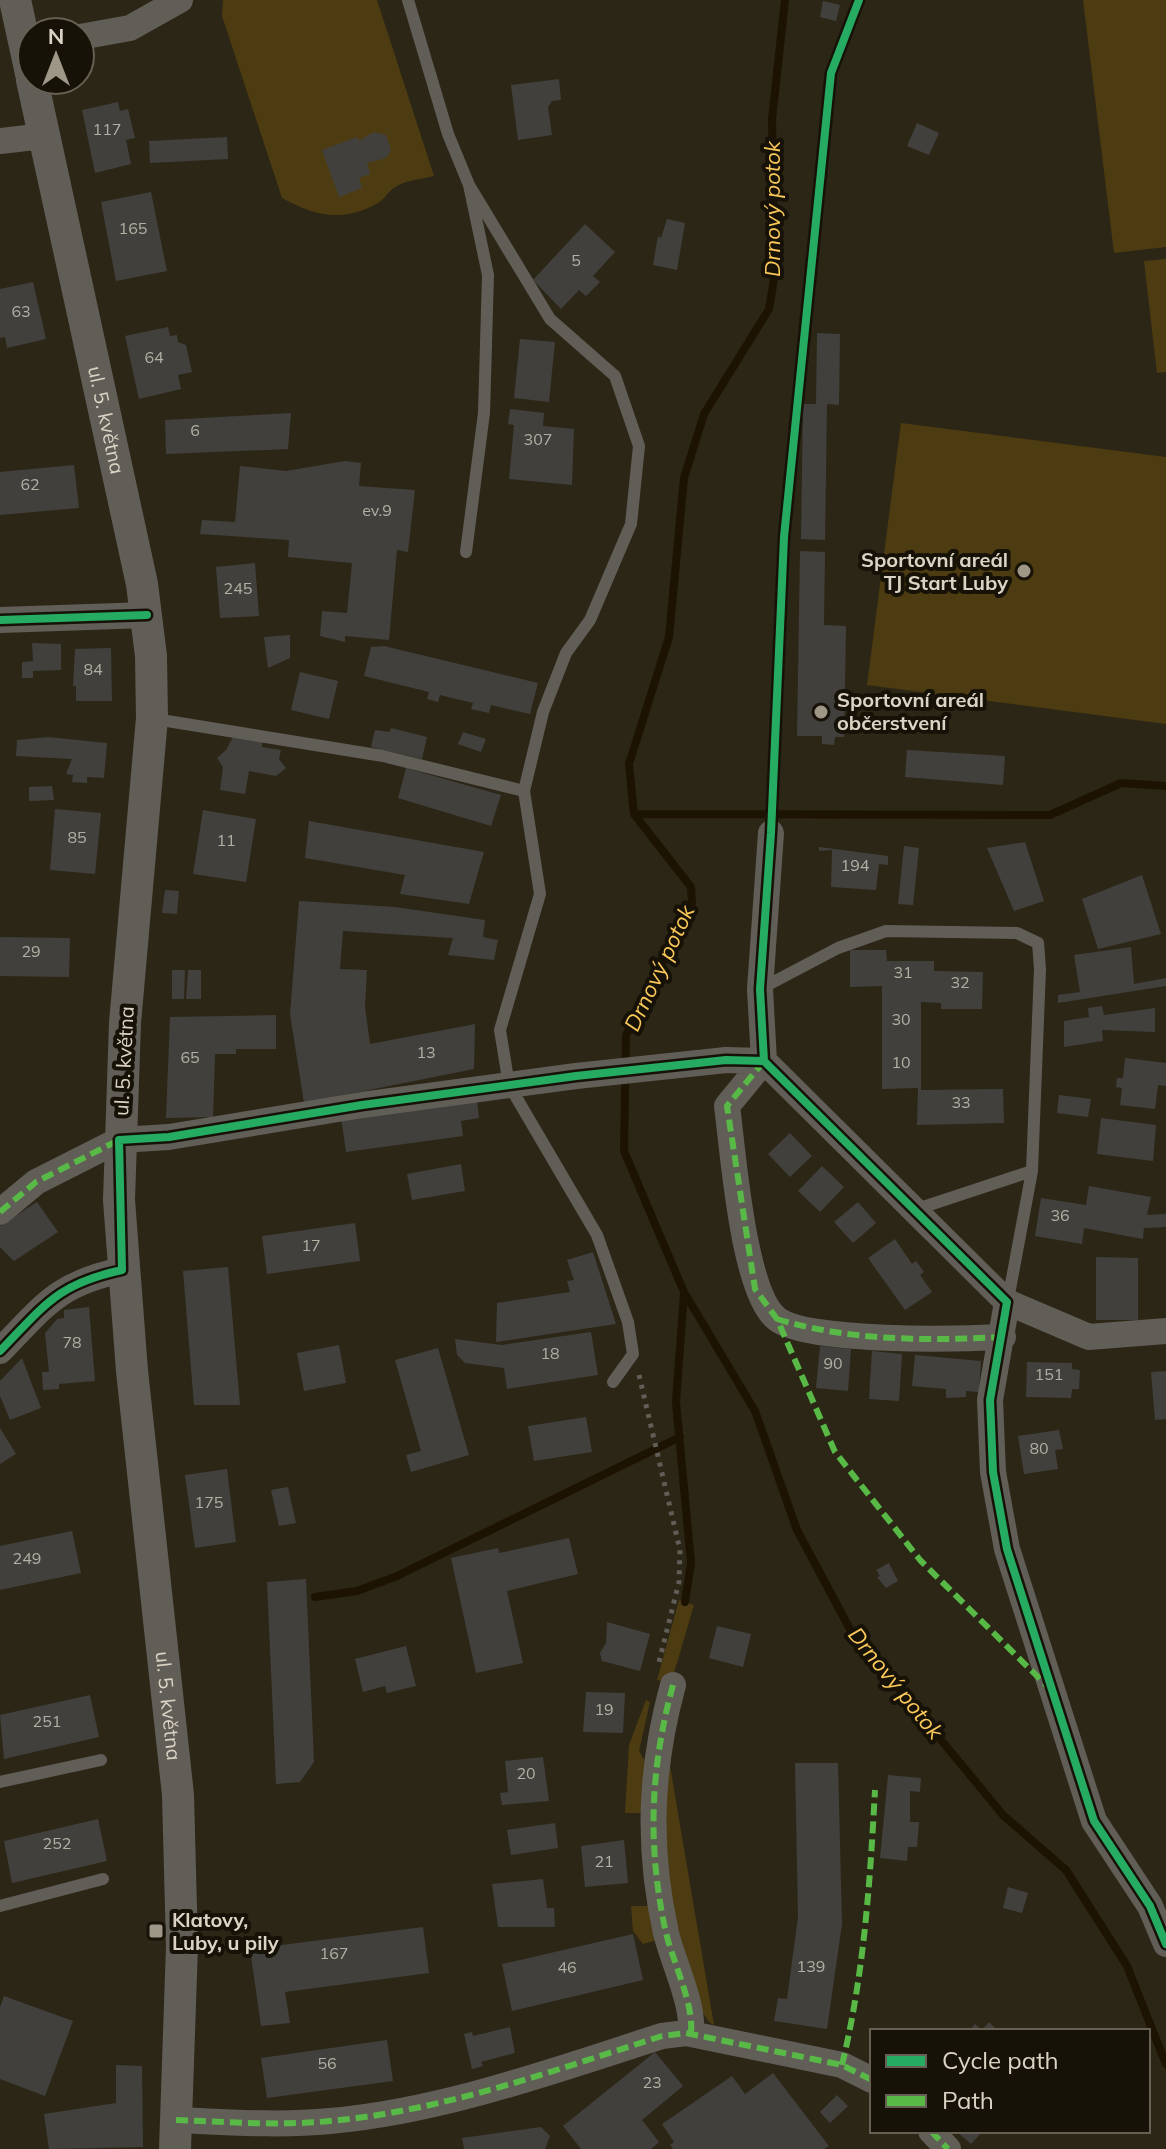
<svg xmlns="http://www.w3.org/2000/svg" width="1166" height="2149" viewBox="0 0 1166 2149" font-family="Mulish,sans-serif">
<style>
.green{fill:#4d3c11}
.lines{fill:none;stroke-linecap:round;stroke-linejoin:round}
.stream{stroke:#1d1302;stroke-width:8}
.building{fill:#41403d}
.path{stroke:#615d57;stroke-width:5;stroke-dasharray:4 6;stroke-linecap:butt}
.service{stroke:#615e58;stroke-width:12}
.minor{stroke:#615e58;stroke-width:26}
.tertiary{stroke:#615e58;stroke-width:32}
.quiet{stroke:#58b947;stroke-width:6;stroke-dasharray:12 6;stroke-linecap:butt}
.cycleway-casing{stroke:#171207;stroke-width:13}
.cycleway{stroke:#26ab63;stroke-width:8}
.poi-dot{fill:#9e9788;stroke:#171207;stroke-width:3}
.labels{text-anchor:middle;stroke-width:8;stroke-linejoin:round;paint-order:stroke}
.number-label{font-size:16px;fill:#b4afa3}
.street-label{font-size:20px;fill:#dbd4c5;stroke:#171207}
.poi-label{font-size:20px;font-weight:bold;fill:#dbd4c5;stroke:#171207;text-anchor:start}
.water-label{font-size:22px;font-style:italic;fill:#fbc95a;stroke:#171207}
</style>
<rect width="100%" height="100%" fill="#2c2616"/>
<path class="green" d="M223,0h154l57,176c-11,3 -27,4 -37,10 -8,4 -12,13 -19,17 -35,20 -63,13 -96,-5l-60,-182z
M1083,0h83v247l-52,6z
M1166,259v113l-9,1 -13,-112z
M901,423l265,34v267l-299,-39z
M679,1600l15,5 -23,78 -14,-3z
M646,1700l4,2 -11,49 6,10 -4,52h-16l4,-68z
M669,1751h3l-2,15 44,259c-20,-9 -40,-101 -44,-126 -8,-46 -5,-96 -7,-142z
M631,1906h17l9,34 -14,4 -10,-13z"/>
<g class="lines">
<path class="stream" d="M785,0l-13,119 3,154 -6,36 -65,105 -20,64 -15,159 -40,127 5,50 57,73 1,17 -66,131 -2,116 60,141 71,119 42,119 54,101 152,184 63,55 61,96 39,98
M634,814l416,1 71,-32 45,3
M684,1293l-8,109 15,161 -6,39
M315,1597l42,-6 40,-15 283,-139"/>
</g>
<path class="building" d="M823,1l17,4 -4,16 -16,-4z
M559,79l2,21 -9,1 -4,6 4,28 -34,5 -7,-55z
M118,102l2,9 8,-2 7,29 -9,2 5,24 -36,9 -13,-63z
M917,123l22,10 -10,22 -22,-9z
M374,132l12,3 5,15 -5,8 -19,5 3,11 -11,4 3,10 -23,9 -17,-47 35,-13 2,4z
M227,137l1,22 -78,4 -1,-22z
M151,192l16,79 -51,10 -15,-79z
M667,219l18,4 -8,47 -24,-5 5,-29 3,2z
M585,224l30,28 -22,24 7,6 -14,14 -7,-6 -18,19 -28,-29z
M33,282l13,57 -39,9 -2,-11 -5,1v-49z
M168,327l2,9 7,-1 1,7 8,3 6,27 -14,3 3,14 -42,10 -14,-63z
M817,333l23,1 -1,71 -12,-1 -2,136 -24,-1 2,-135h13z
M520,339l35,3 -6,60 -35,-4z
M510,409l34,4 -1,13 31,3 -2,56 -63,-6 5,-54 -6,-1z
M291,413l-3,36 -122,5 -1,-34z
M345,461l16,2 -2,23 56,4 -7,62 -11,-2 -8,90 -44,-4v6l-25,-6 2,-25 25,2 5,-50 -64,-6 1,-17 -89,-6 2,-14 33,2 5,-56 46,5z
M74,465l5,43 -79,7v-43z
M800,551l25,1 -1,73 22,1 -2,111h-9l-1,8 -12,-1v-8h-25z
M255,563l4,53 -39,2 -4,-51z
M290,635v23l-22,10 -4,-31z
M32,643l29,1v26l-28,1v7h-11v-16l11,-1z
M384,646l154,37 -8,31 -39,-9 -2,8 -18,-4 2,-6 -33,-8 -2,7 -11,-3 2,-7 -65,-16 7,-29z
M111,648l1,53h-36v-15h-3l2,-37z
M300,672l38,9 -9,38 -38,-9z
M391,728l36,9 -5,22 -51,-12 4,-17 15,2z
M463,732l23,7 -5,13 -23,-8z
M48,737l59,6 -3,35 -17,-1v6l-15,-1 1,-7 -7,-1 6,-15 -56,-3 1,-16z
M233,737l29,5v5l19,3 -2,9 7,9 -10,8 -27,-5 -4,23 -25,-4 3,-23 -6,-9 9,-8z
M907,750l98,6 -2,29 -98,-8z
M406,768l95,27 -10,31 -93,-28z
M52,786l2,14 -25,1v-14z
M55,809l46,4 -6,61 -45,-4z
M203,810l53,9 -10,63 -53,-8z
M309,821l175,31 -15,52 -69,-10 5,-19 -100,-17z
M1025,842l19,59 -30,10 -27,-63z
M904,846l15,2 -6,57 -15,-1z
M819,847l69,9v9l-9,-1 -3,26 -45,-3 1,-37 -13,1z
M1142,875l19,59 -63,15 -16,-50z
M165,890l14,1 -2,23 -15,-1z
M299,901l96,6 90,13 -2,17 15,3 -4,20 -46,-5 5,-17 -110,-7 -3,38 27,1 -2,37 5,37 105,-20 -1,45 -170,34 -14,-89z
M0,937l70,1 -1,39 -69,-1z
M1131,947l3,37 32,-6v8l-108,17v-8l22,-3 -6,-37z
M850,950h36l1,11h47v10l49,1 -1,37h-41v-6l-20,-1v88l82,-1 1,34 -87,2 1,-37 -36,1v-103l-32,1z
M172,970h13l-1,29h-12z
M188,970h13v29h-15z
M1102,1006l2,9 51,-7v24l-53,-2 1,11 -39,6v-26l25,-4 -1,-9z
M276,1015v34h-40v5h-21l-2,63 -47,1 4,-101z
M1125,1058l41,5v23l-8,-1 -3,24 -35,-4 2,-17 -6,-1 1,-9h6z
M1059,1095l32,4 -3,18 -31,-4z
M477,1100l2,18 -18,3 2,15 -117,16 -5,-35z
M1101,1118l55,7 -3,36 -56,-7z
M790,1133l22,23 -22,21 -22,-23z
M461,1164l4,27 -53,9 -5,-26z
M822,1166l22,21 -24,25 -22,-21z
M1089,1186l62,11 -4,18 19,-1v13l-22,1 -1,11 -59,-11 -2,16 -47,-8 6,-38 45,7z
M37,1202l21,30 -44,29 -14,-14v-21z
M858,1202l18,21 -23,20 -19,-21z
M355,1223l5,38 -93,13 -5,-38z
M895,1239l17,25 4,-3 8,11 -4,3 12,17 -27,18 -37,-52z
M593,1252l23,72 -120,18 1,-39 73,-11 -3,-11 7,-1 -7,-20z
M1096,1257l42,1v62h-42z
M228,1267l12,138h-46l-11,-134z
M89,1307l6,74 -36,3v5l-16,1 -1,-18h7l-4,-39 12,-14 7,-1v-8z
M591,1332l7,43 -91,14 -3,-21 -39,-5 -8,-8 -2,-16 47,6z
M339,1345l7,38 -42,8 -7,-38z
M820,1346l31,3 -3,42 -32,-3z
M438,1348l31,107 -58,17 -5,-17 15,-4 -26,-91z
M872,1351l30,3 -3,47 -30,-2z
M915,1355l66,6 -2,31 -13,-1v6l-20,1v-9l-34,-3z
M22,1358l19,50 -31,12 -10,-24v-15z
M1027,1362l45,1v6l8,1 -1,19h-7l-1,9 -45,-1z
M1166,1371v48l-11,1 -4,-48z
M586,1417l6,35 -58,9 -6,-35z
M0,1428l16,26 -16,10z
M1059,1430l4,19 -8,1 3,19 -34,5 -6,-38z
M227,1469l9,73 -41,6 -10,-73z
M288,1487l8,36 -17,3 -8,-36z
M72,1531l9,42 -81,17v-44z
M569,1538l9,36 -71,17 16,72 -47,10 -25,-115 47,-10 1,5z
M889,1563l9,18 -12,7 -9,-11 3,-1 -4,-6z
M306,1579l8,183 -14,20 -24,2 -9,-202z
M607,1622l43,12 -10,37 -38,-10 -2,-8 6,-10z
M717,1626l34,8 -8,33 -34,-9z
M406,1646l10,40 -29,7 -2,-7 -22,6 -8,-33z
M586,1692l39,1 -2,40 -40,-1z
M90,1695l9,42 -95,22 -4,-44z
M543,1757l6,44 -47,4 -2,-12 8,-1 -3,-31z
M795,1763h43l4,161 -15,105 -53,-8 4,-23 9,1 11,-82z
M888,1775l33,3 -1,14 -10,-1v31h9l-2,25h-9l-1,14 -27,-3z
M98,1819l9,42 -95,22 -8,-42z
M555,1823l3,25 -47,7 -4,-25z
M624,1840l4,43 -43,4 -4,-41z
M543,1879l4,29h7l1,19h-57l-6,-43z
M1008,1887l20,6 -6,20 -19,-5z
M423,1927l6,46 -144,19 5,31 -29,3 -11,-77z
M633,1934l10,46 -131,31 -10,-47z
M4,1996l69,25 -28,75 -45,-17v-72z
M989,2022l9,9h-29l6,-7 7,6z
M510,2027l5,26 -34,9 2,4 -11,3 -8,-35 8,-2 1,4z
M387,2040l6,41 -126,17 -6,-40z
M655,2052l28,34 -41,34 17,22 -8,7h-70l-18,-23z
M116,2065l26,1 1,81 -94,2 -5,-35 72,-11z
M773,2073l56,73 -5,3h-151l-3,-4 4,-3 -12,-18 70,-48 13,18z
M837,2095l11,11 -18,17 -10,-11z
M541,2127l9,9 -5,13h-81l-2,-11z
M956,2131h27l-12,13z"/>
<g class="lines">
<path class="path" d="M639,1375l41,175 -1,32 -21,84"/>
<path class="service" d="M408,0l40,134 21,51 19,90 -4,138 -18,139
M469,185l81,134 65,57 24,70 -8,78 -41,96 -24,33 -23,59 -19,79 16,103 -40,136 9,55 88,150 31,87 5,32 -20,28
M155,719l228,37 141,35
M771,833l13,-296 47,-464 28,-73
M760,989l78,-41 48,-17 131,2 21,10 2,26 -8,202 -24,129
M914,1210l118,-39
M0,1782l101,-22
M0,1906l103,-27"/>
<path class="minor" d="M80,37l50,-9 50,-28
M0,141l44,-5
M0,620l147,-5
M771,833l-11,156 4,72 243,241 82,35 77,-6
M764,1061l-37,45c6,45 16,187 50,213 31,24 183,20 226,18
M0,1212l36,-30 83,-42 50,-3 193,-32 214,-29 150,-16 38,1
M1007,1302l-17,98 3,72 14,77 87,272 56,85 16,38
M0,1351c45,-46 57,-67 122,-81
M673,1685c-23,84 -26,162 -7,248 7,29 28,71 25,100
M176,2120c51,2 103,6 154,1 113,-10 225,-51 332,-85l24,-3 156,32 30,15
M931,2131l17,18"/>
<g class="tertiary">
<path d="M15,0l17,78"/>
<path id="s1" d="M32,80l110,504 9,72 1,62 -27,305 -6,177 13,171 46,424 4,151 -7,203"/>
</g>
<path class="quiet" d="M764,1061l-37,45 28,183 22,30 58,133 85,108 128,127
M0,1212l36,-30 83,-42
M777,1319c73,22 150,22 226,18
M673,1685c-23,84 -26,162 -7,248 7,29 28,71 25,100
M842,2065c22,-91 28,-182 33,-275
M176,2120c51,2 103,6 154,1 113,-10 225,-51 332,-85l24,-3 156,32 30,15
M931,2131l17,18"/>
<defs>
<path id="cycleway" d="M859,0l-28,73 -47,464 -13,296 -11,156 4,72 243,241 -17,98 3,72 14,77 87,272 56,85 16,38
M0,620l147,-5
M0,1351c45,-46 57,-67 122,-81l-3,-130 50,-3 193,-32 214,-29 150,-16 38,1"/>
</defs>
<use href="#cycleway" class="cycleway-casing"/>
<use href="#cycleway" class="cycleway"/>
</g>
<g class="poi-dot">
<circle cx="1024" cy="571" r="8"/>
<circle cx="821" cy="712" r="8"/>
<rect x="148" y="1923" width="16" height="16" rx="4"/>
</g>
<g class="labels">
<g class="number-label">
<text x="107" y="135">117</text>
<text x="133" y="234">165</text>
<text x="576" y="266">5</text>
<text x="21" y="317">63</text>
<text x="154" y="363">64</text>
<text x="195" y="436">6</text>
<text x="538" y="445">307</text>
<text x="30" y="490">62</text>
<text x="377" y="516">ev.9</text>
<text x="238" y="594">245</text>
<text x="93" y="675">84</text>
<text x="77" y="843">85</text>
<text x="226" y="846">11</text>
<text x="855" y="871">194</text>
<text x="31" y="957">29</text>
<text x="903" y="978">31</text>
<text x="960" y="988">32</text>
<text x="901" y="1025">30</text>
<text x="426" y="1058">13</text>
<text x="190" y="1063">65</text>
<text x="901" y="1068">10</text>
<text x="961" y="1108">33</text>
<text x="1060" y="1221">36</text>
<text x="311" y="1251">17</text>
<text x="72" y="1348">78</text>
<text x="550" y="1359">18</text>
<text x="833" y="1369">90</text>
<text x="1049" y="1380">151</text>
<text x="1039" y="1454">80</text>
<text x="209" y="1508">175</text>
<text x="27" y="1564">249</text>
<text x="604" y="1715">19</text>
<text x="47" y="1727">251</text>
<text x="526" y="1779">20</text>
<text x="57" y="1849">252</text>
<text x="604" y="1867">21</text>
<text x="334" y="1959">167</text>
<text x="811" y="1972">139</text>
<text x="567" y="1973">46</text>
<text x="327" y="2069">56</text>
<text x="652" y="2088">23</text>
</g>
<g class="street-label">
<text dy="7" stroke="none"><textPath href="#s1" startOffset="348">ul. 5. května</textPath></text>
<text transform="translate(124 1061) rotate(-87)" y="7">ul. 5. května</text>
<text dy="7" stroke="none"><textPath href="#s1" startOffset="1642">ul. 5. května</textPath></text>
</g>
<g class="poi-label">
<text x="1008" y="567" text-anchor="end">Sportovní areál<tspan x="1008" dy="23">TJ Start Luby</tspan></text>
<text x="837" y="707">Sportovní areál<tspan x="837" dy="23">občerstvení</tspan></text>
<text x="172" y="1927">Klatovy,<tspan x="172" dy="23">Luby, u pily</tspan></text>
</g>
<g class="water-label">
<text transform="translate(772 209) rotate(-90)" y="8">Drnový potok</text>
<text transform="translate(659 968) rotate(-65)" y="8">Drnový potok</text>
<text transform="translate(896 1683) rotate(51)" y="8">Drnový potok</text>
</g>
</g>
<rect x="870" y="2029" width="280" height="104" fill="#171207" stroke="#656053" stroke-width="2"/>
<rect x="886" y="2055" width="40" height="12" fill="#26ab63" stroke="#656053" stroke-width="2"/>
<text x="942" y="2069" font-size="24" fill="#dbd4c5">Cycle path</text>
<rect x="886" y="2095" width="40" height="12" fill="#58b947" stroke="#656053" stroke-width="2"/>
<text x="942" y="2109" font-size="24" fill="#dbd4c5">Path</text>
<g transform="translate(56 56)"><circle r="38" fill="#171207" stroke="#656053" stroke-width="2"/>
<path d="M0-6L14 30L0 20L-14 30Z" fill="#9e9788"/>
<text y="-12" font-size="22" font-weight="bold" text-anchor="middle" fill="#dbd4c5">N</text>
</g>
</svg>
